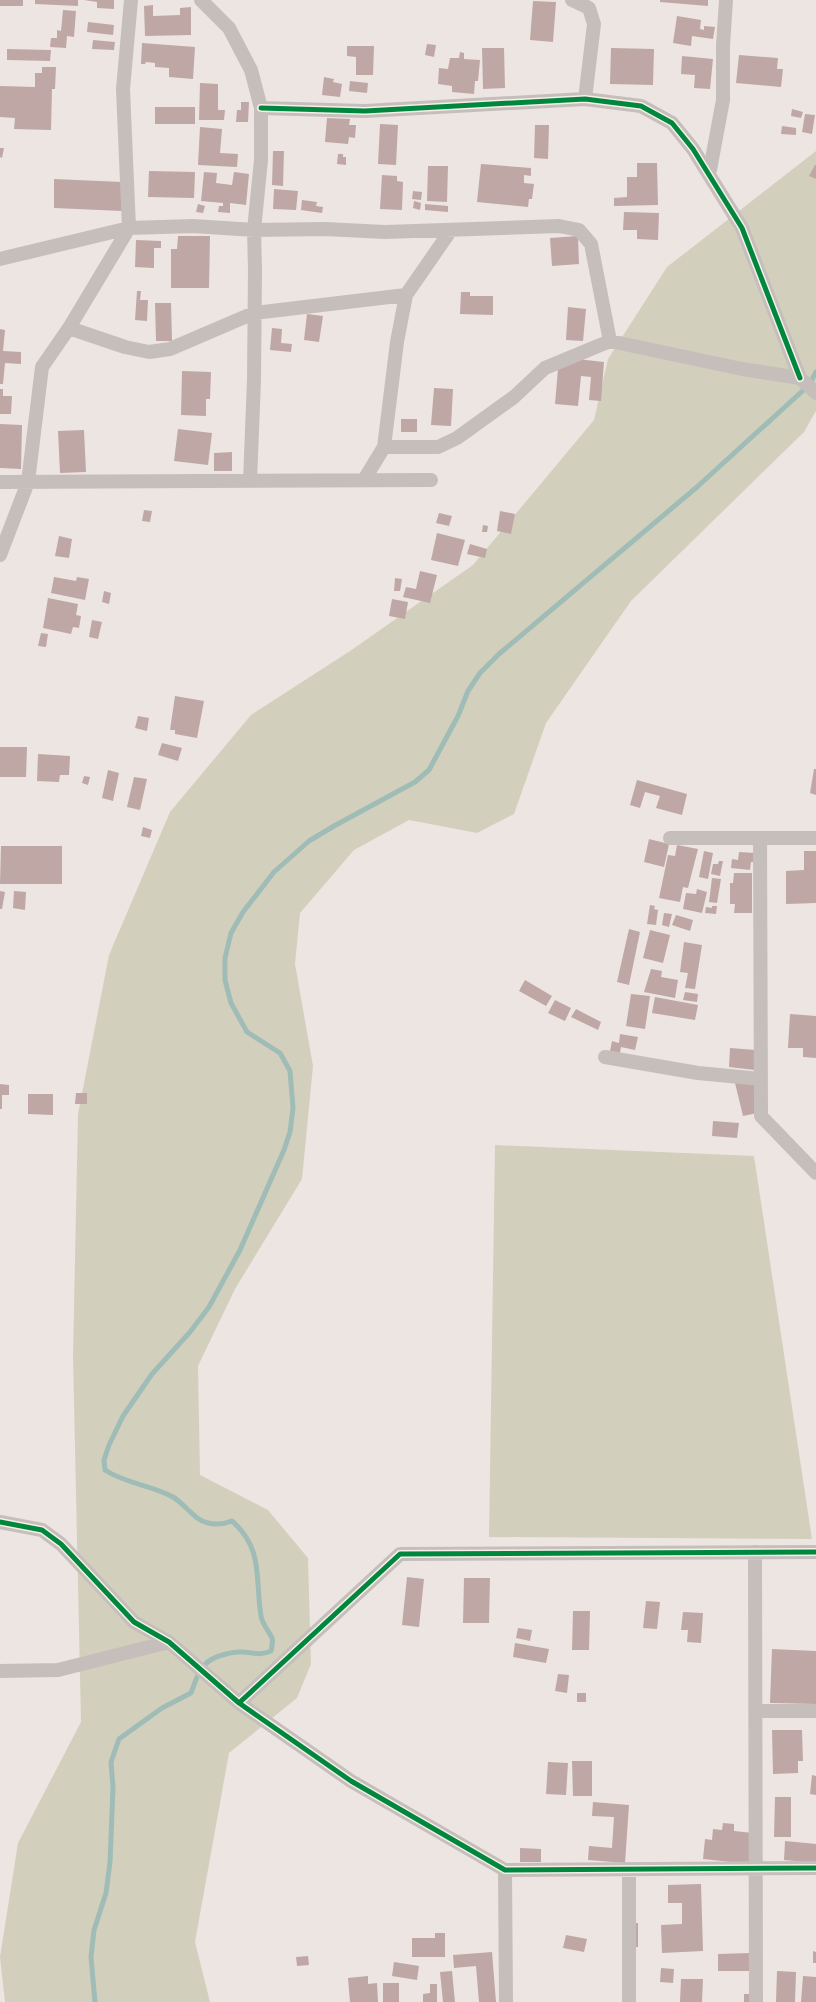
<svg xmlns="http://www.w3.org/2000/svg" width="816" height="2002" viewBox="0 0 816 2002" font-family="Overpass,sans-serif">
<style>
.green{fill:#d2d0bd}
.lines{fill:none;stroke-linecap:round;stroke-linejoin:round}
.stream{stroke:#a0bcb6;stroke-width:5}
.building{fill:#bfa7a5}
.street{stroke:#c6bebb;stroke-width:14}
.cycleway-casing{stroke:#f8efea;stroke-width:8}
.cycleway{stroke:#00873e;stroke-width:5}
</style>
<rect width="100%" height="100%" fill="#ede5e2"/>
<path class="green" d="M816,151v260l-12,21 -173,169 -85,122 -32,91 -37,19 -68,-13 -55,30 -54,63 -5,51 18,102 -11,113 -67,110 -37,77 2,109 68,35 40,48 3,106 -14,34 -68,55 -34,189 15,60h-205l-5,-45 18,-114 63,-121 -8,-366 5,-242 31,-159 61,-143 81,-97 99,-64 123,-86 121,-145 14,-61 59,-92z
M495,1145l259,11 58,383 -323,-2z"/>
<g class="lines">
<path class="stream" d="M95,2002l-4,-45 3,-27 12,-37 4,-31 3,-74 -2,-26 8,-23 43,-31 29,-15c8,-22 10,-33 35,-39 4,-1 8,-2 12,-2 14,-1 19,5 33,-1 1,-4 2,-9 1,-13 -3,-7 -10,-14 -11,-22 -6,-37 3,-67 -29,-95 -8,3 -16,4 -24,2 -14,-3 -23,-19 -35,-26 -21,-12 -47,-13 -68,-27l-1,-10 5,-15 14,-29 29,-42 38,-42 19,-25 31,-57 44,-100 6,-18 3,-24 -3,-37 -10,-18 -33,-21 -16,-29 -6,-23v-22l6,-25 12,-21 31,-40 35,-31 25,-15 81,-44 14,-12 29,-54 10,-25 12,-18 19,-19 198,-167 112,-102 7,-13"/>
</g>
<path class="building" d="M0,0h23v6h-23z
M35,0h43v6l-43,-2z
M84,0h30v9l-17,-1v-6z
M660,0h48v6l-48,-4z
M533,1l23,1 -3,40 -23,-2z
M153,5v11l27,-1v-7l11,-1v28l-46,1 -1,-30z
M63,10l13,1 -2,26 -7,-1 -1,12 -16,-1 1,-9h6v-8l4,1z
M677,16l24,4 -1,9 4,1v-4l11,1 -2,12 -21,-3 -1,10 -18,-3z
M88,22l26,3 -1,10 -26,-3z
M93,40l22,2 -1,8 -22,-1z
M142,43l53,4 -2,32 -24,-2v-9l-14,-1v-4l-9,-1 -1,2h-4z
M427,44l9,1 -2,12 -9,-2z
M347,46h27l-1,29h-17v-18l-9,-1z
M482,48h22l1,40 -22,1z
M611,48l43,1 -1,36 -43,-1z
M7,49l44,1 -1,11 -43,-1z
M460,52l4,1v6l16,1 -2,21h-3l-1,13 -22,-2v-6l-14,-2 1,-16 9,1 2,-11h9z
M739,55l39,3 -1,11h6l-2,18 -45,-4z
M682,56l31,3 -3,30 -16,-1 1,-13 -14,-1z
M42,67h14l-1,22h-3l-1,41 -37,-1 1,-11 -15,-1v-31l35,1v-14h7z
M324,77l10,2 -1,3 9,2 -2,13 -18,-2z
M350,81l18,2 -1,10 -18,-2z
M200,83l18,1v26h7l-1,10h-25z
M241,102h8l-1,20h-12l1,-12h4z
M155,107h40v17h-40z
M792,109l11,3 -2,6 -10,-2z
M805,114l10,1 -3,19 -10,-2z
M327,118l23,1 -1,6h7l-1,13 -6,-1 -1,7 -23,-2z
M380,124l18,1 -2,40 -18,-1z
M535,125h14l-1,34 -14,-1z
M782,126l14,2v7l-15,-1z
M200,127l22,2 -2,24 18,1 -1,13 -39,-2z
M0,148h4l-2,10 -2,-1z
M273,151h11l-1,35 -11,-1z
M338,154h5v3h3v8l-9,-1z
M637,163h20l1,42 -44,1v-8l13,-1v-20h10z
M481,164l50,4v8l-7,-1v8l10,1 -2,15h-3l-1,8 -51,-5z
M815,165h1v14l-7,-3z
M428,166h20l-1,36 -20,-1z
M149,171l46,1 -1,26 -46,-1z
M204,172l13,1 -1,10 16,2 2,-13 15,2 -3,31 -16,-2v10l-12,-1 1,-6h4v-3l-22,-2z
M382,175l15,1v5l6,1 -1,28 -22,-1z
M54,179l68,3v29l-68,-3z
M274,189l24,2 -2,19 -23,-1z
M413,191l9,1 -1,8 -9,-1z
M302,200l15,2 -1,4 7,1 -1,6 -21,-3z
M414,201l7,2 -1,7 -7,-2z
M198,204l7,2 -2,7 -7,-1z
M425,204l23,2v6l-23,-2z
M624,212l35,1 -1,27 -21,-1v-9h-14z
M178,236h32l-1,52h-38v-39h6z
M578,236l1,28 -27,2 -2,-28z
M136,240l25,1v7h-7v20l-19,-1z
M137,291h4l-1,9h8l-1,21 -12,-1z
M461,292h9v4h23v19l-33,-1z
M155,303h16l1,38h-16z
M568,307l18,2 -3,32 -17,-1z
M307,314l16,2 -4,26 -15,-2z
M272,328l10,1 -1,14 11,1 -1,8 -21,-2z
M0,329l5,1 -2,21 18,1v12l-16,-1 -2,21h-3z
M559,357l45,5 -3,39 -12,-1 2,-23 -10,-1 -3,30 -23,-2z
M182,371l29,1 -1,27h-4v17l-25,-1z
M434,388l19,1 -2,37 -20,-1z
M0,389h3v7h9l-1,18h-11z
M401,419h16v13h-16z
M0,424l22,1 -1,44 -21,-1z
M178,429l34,4 -4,32 -34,-4z
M84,430l2,42 -26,1 -2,-42z
M232,452v19h-18v-18z
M144,510l8,1 -2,11 -8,-1z
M500,511l15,3 -4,20 -14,-3z
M439,513l13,3 -3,10 -13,-3z
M483,525l5,1 -1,6h-5z
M437,533l28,7 -7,26 -27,-6z
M59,536l13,3 -3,19 -14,-2z
M470,544l17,5 -2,9 -18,-4z
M420,571l17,4 -7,28 -27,-6 3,-10 10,2z
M54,577l22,4 1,-4 12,2 -4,21 -34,-7z
M395,578l7,1 -2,12h-6z
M104,591l7,2 -2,11 -7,-2z
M48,598l30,6 -2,11 5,1 -2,12 -6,-1 -2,7 -28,-6z
M392,599l16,3 -3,17 -16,-3z
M92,620l10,2 -4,17 -9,-2z
M41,633l7,1 -2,13 -8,-1z
M175,696l29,5 -7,37 -22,-4v-4h-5z
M138,716l11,2 -2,13 -12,-3z
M162,743l20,5 -4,13 -20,-6z
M0,747h27l-1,30h-26z
M38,754l32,2 -1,19h-9l-1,7 -22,-1z
M814,769h2v26l-6,-2z
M108,770l11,3 -6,28 -11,-3z
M84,776l6,1 -2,8 -6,-2z
M134,777l13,2 -7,31 -13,-3z
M637,780l50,14 -5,21 -26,-7 4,-12 -15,-4 -5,16 -10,-3z
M143,827l9,3 -2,8 -9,-2z
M649,839l20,5 -5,23 -20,-5z
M677,845l21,4 -10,39 -5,-1 -3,15 -21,-4 9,-43 7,1z
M1,846h61v38h-62z
M704,851l9,2 -5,26 -9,-2z
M804,851h12v52l-30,1v-33l18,-1z
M739,852l17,1 -1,9h-4l-1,8 -19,-2 1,-9 6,1z
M719,861h4l-3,15 -9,-2 2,-10h5z
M734,873h18v40h-18l1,-9h-5v-21h3z
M712,878l9,1 -4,24 -8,-1z
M697,889l10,3 -5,21 -19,-4 3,-16 10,1z
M0,891l5,1 -3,17h-2z
M14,891l12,1 -1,18 -12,-2z
M650,905l5,1 -1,3 4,1 -2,15 -9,-1z
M712,906h5l-1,8 -11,-1 1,-6 6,1z
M664,913l8,1 -3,13 -7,-2z
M676,915l17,5 -3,11 -18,-6z
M629,929l11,3 -11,53 -12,-3z
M650,930l20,5 -7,28 -20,-5z
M684,942l18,3 -7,44 -10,-1 3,-15 -8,-1z
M651,969l11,2 -1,6 17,3 -3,18 -31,-6z
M525,980l27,16 -6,10 -27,-15z
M685,992l13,2 -1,8 -14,-2z
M631,994l19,2 -5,33 -19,-3z
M655,997l43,8 -3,15 -43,-7z
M555,1000l16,8 -6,13 -17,-8z
M576,1009l25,13 -3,8 -27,-13z
M790,1014l26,2v42l-13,-1v-9h-15z
M620,1034l18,3 -3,13 -14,-3 -1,6 -10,-2 2,-10 7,2z
M730,1048l26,2 -1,20 -26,-3z
M755,1079l7,33 -19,4 -8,-33z
M0,1084l9,1v10h-7v14h-2z
M76,1093h11v11h-12z
M28,1094h25v21l-25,-1z
M713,1121l26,2 -2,15 -25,-2z
M407,1577l17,2 -5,48 -17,-2z
M464,1578h26l-1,45h-26z
M646,1601l14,1 -3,27 -14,-1z
M573,1611h17l-1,39h-17z
M683,1612l20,1 -2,30 -14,-1 1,-12h-7z
M518,1628l14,2 -2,11 -14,-3z
M515,1643l34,6 -3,14 -33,-6z
M772,1649l44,2v53l-46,-1z
M558,1674l11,1 -2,18 -12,-2z
M577,1693h9v9h-9z
M772,1730h30l1,31h-5v12l-25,1z
M572,1761h20v35h-19z
M548,1762l20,1 -2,32 -20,-1z
M812,1775l4,1v19l-6,-1z
M775,1797h16v40h-17z
M593,1802l36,3 -4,58 -37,-3 1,-14 23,2 2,-31 -22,-1z
M723,1823l11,1v7l19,2 -3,31 -47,-5 2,-20 7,1 1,-11 9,1z
M785,1841l31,3v19l-32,-3z
M520,1848l21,1v13h-21z
M701,1884l2,67 -41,2 -1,-28 21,-1v-21h-14v-18z
M625,1923h13v24h-14z
M435,1933h10v24h-33v-19h23z
M566,1935l21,4 -3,13 -21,-4z
M813,1951l3,1v11h-3z
M492,1952l4,50h-17l-3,-36 -22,2 -1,-13z
M750,1953v18h-32v-17z
M308,1956l1,9 -12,1 -1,-9z
M394,1962l25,4 -2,14 -25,-4z
M661,1968l13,1 -1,14 -13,-1z
M452,1971l3,31h-12l-3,-30z
M777,1971l19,1 -1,30h-19z
M368,1976v8l9,-1 1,19h-28l-2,-24z
M803,1976l13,1v25h-15z
M681,1979h22l-1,23h-22z
M383,1983h16v19h-16z
M430,1984h7v18h-14v-8l7,-1z
M744,1994h8v8h-8z"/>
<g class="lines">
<path class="street" d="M201,0l28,28 22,42 10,38v52l-7,70 1,39 -1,111 -4,101
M572,0l17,8 5,16 -9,75
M261,108l104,3 220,-12 56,7 31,17 21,26 49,79 58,150
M709,175l14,-75v-54l3,-46
M0,259l129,-31 64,-2 61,4 71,-1 60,3 174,-6 20,4 12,14 19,97
M69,328l56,19 24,5 21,-3 84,-36 152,-18
M384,447h54l19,-9 57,-41 31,-29 65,-27 132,28 58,9 16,15
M364,480l20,-33 13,-105 9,-47 45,-65
M0,482l431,-2
M0,555l28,-73 14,-115 27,-39 60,-100 -6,-139 8,-89
M670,838h146
M760,838l1,278 55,57
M605,1057l93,16 63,6
M0,1522l42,8 19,14 73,78 35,20 70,61 112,78 154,89 311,-2
M755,1552l1,450
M0,1671l58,-1 111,-28
M239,1703l161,-149 416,-2
M756,1711h60
M629,1869v133
M505,1870l1,132"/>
<defs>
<path id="cycleway" d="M261,108l104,3 220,-12 56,7 31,17 21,26 49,79 58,150
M0,1522l42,8 19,14 73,78 35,20 70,61 112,78 154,89 311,-2
M239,1703l161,-149 416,-2"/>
</defs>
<use href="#cycleway" class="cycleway-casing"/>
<use href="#cycleway" class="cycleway"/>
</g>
</svg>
